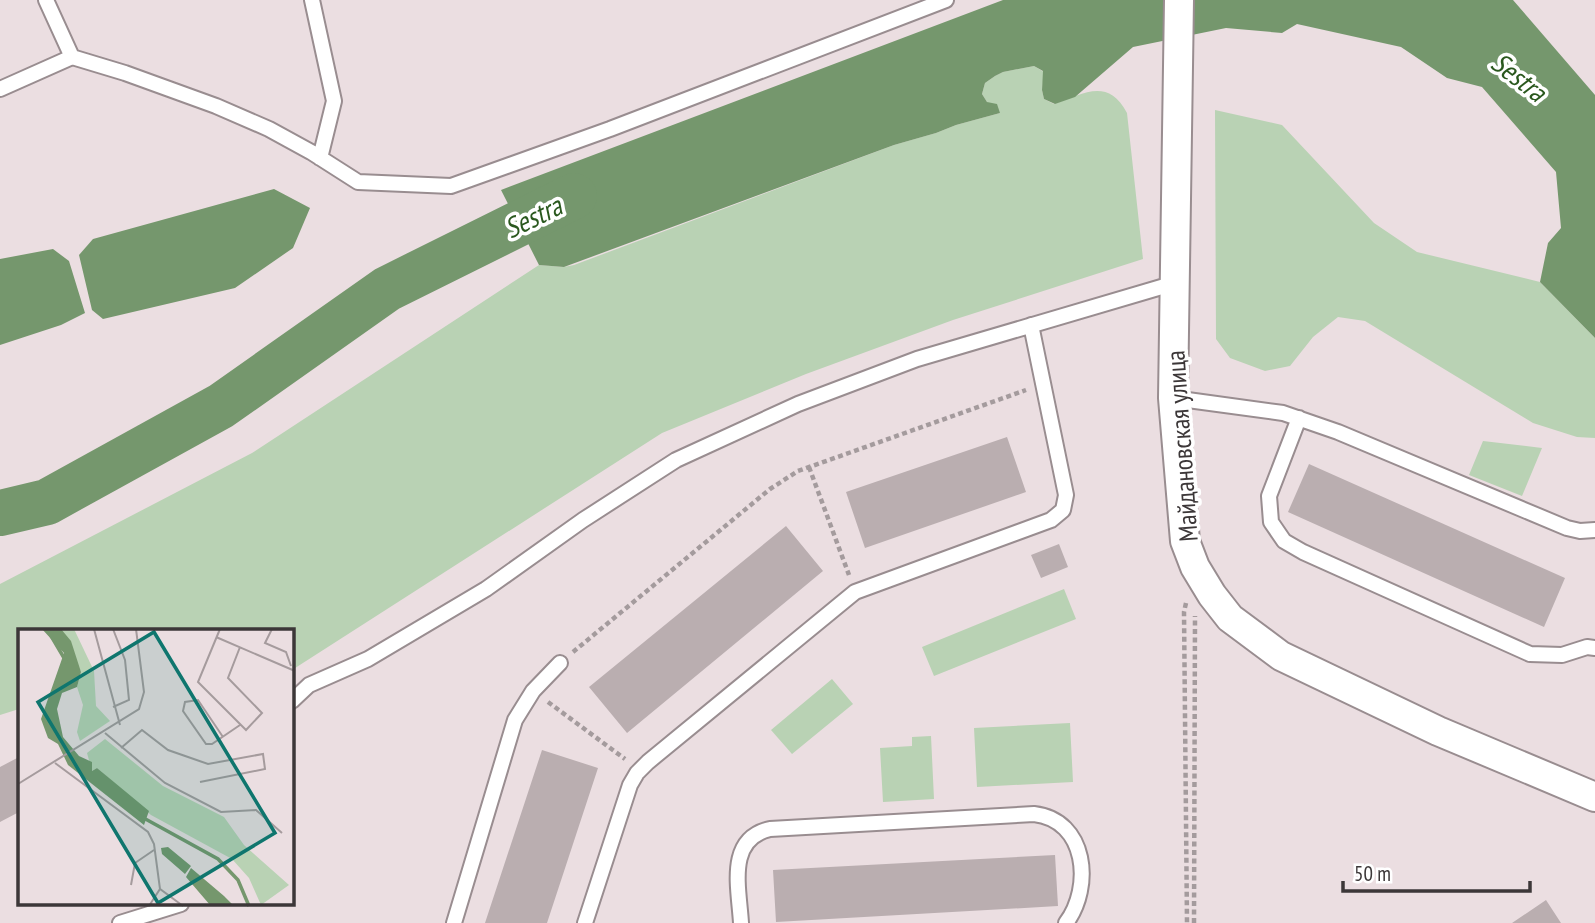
<svg xmlns="http://www.w3.org/2000/svg" width="1595" height="923" viewBox="0 0 1595 923" font-family="'PT Sans Narrow',sans-serif">
<rect width="100%" height="100%" fill="#ebdee1"/>
<path fill="#b9d2b4" d="M1034 66 1044 72 1042 90 1044 99 1054 104C1083 94 1108 77 1127 113L1143 259 953 320 806 374 662 433 292 670V631H19V709L0 715V584L252 453 539 265 564 267 574 265 894 145 936 133 956 125 1000 113 987 102 982 94 985 83 995 76 1003 72Z
M1215 110 1282 125 1374 223 1417 252 1540 282 1595 338V438L1577 437 1533 423 1365 321 1338 317 1313 337 1290 366 1265 371 1230 358 1216 339Z
M1483 441 1542 448 1522 496 1469 475Z
M1064 589 1076 619 934 676 922 647Z
M832 679 853 704 792 754 771 730Z
M1070 723 1073 782 977 787 974 728Z
M931 736 934 799 883 802 880 748 912 746V737Z"/>
<path fill="#75976d" d="M1003 0H1513L1595 95V338L1540 282 1548 243 1561 228 1556 172 1482 87 1447 78 1401 47 1297 24 1282 33 1226 28 1133 47 1075 97 1055 104 1044 99 1042 90 1043 71 1034 66 1003 72 995 76 985 83 982 94 987 102 997 104 1000 113 956 125 936 133 894 145 564 267 539 265 501 190Z
M274 189 310 208 293 248 235 288 103 319 92 310 79 255 93 239Z
M53 249 69 261 85 313 61 325 0 345V259Z"/>
<g fill="none" stroke-linecap="round" stroke-linejoin="round">
<path stroke="#75976d" stroke-width="46" d="M0 513 47 502 221 406 387 289 574 196"/>
</g>
<path fill="#baaeb0" d="M1007 437 1026 492 865 548 846 492Z
M1309 464 1565 578 1544 627 1288 512Z
M786 526 823 571 627 733 589 687Z
M1059 544 1068 567 1041 578 1031 555Z
M542 750 598 768 547 923H485Z
M19 757V812L0 822V767Z
M1055 855 1058 906 776 922 773 870Z
M1546 900 1561 923H1512Z"/>
<g fill="none" stroke-linecap="round" stroke-linejoin="round">
<g stroke="#998d90" stroke-width="18">
<path id="service" d="M312 0 334 101 320 158
M72 57 125 73 216 106 269 129 311 152 358 182 451 186 610 129 946 0
M0 89 72 57 46 0
M1173 398 1283 413 1338 432 1567 528 1580 531 1595 530
M1299 418 1269 496 1271 522 1284 541 1303 552 1530 654 1562 655 1587 647 1595 648
M292 701 309 685 368 659 486 589 583 520 676 460 798 404 917 359 1175 283
M120 923 181 904
M454 923 515 720 533 691 560 663
M585 923 630 785 637 773 648 762 855 592 1051 520 1063 510 1066 495 1031 325
M741 923C739 888 726 839 770 829L1034 814C1087 820 1093 887 1066 923"/>
</g>
<g stroke="#998d90" stroke-width="32">
<path id="minor" d="M1179 0 1173 398 1185 541 1195 567 1212 595 1230 618 1281 656 1438 731 1595 797"/>
</g>
<path stroke="#a49b9d" stroke-width="4.5" stroke-dasharray="5 3.5" stroke-linecap="butt" d="M809 467 849 575
M1186 603 1184 612 1187 923
M573 652 770 489 798 471 1026 390
M548 702 625 759
M1194 923 1195 616"/>
<use href="#service" stroke="#fff" stroke-width="14"/>
<use href="#minor" stroke="#fff" stroke-width="28"/>
</g>
<g text-anchor="middle" stroke-width="7" stroke-linejoin="round" paint-order="stroke">
<g font-size="26" fill="#3c3738" stroke="#fff">
<text transform="translate(1182 446) rotate(-94)" y="9">Майдановская улица</text>
</g>
<g font-size="28" font-style="italic" fill="#2a581e" stroke="#fff">
<text transform="translate(1519 77) rotate(38)" y="10">Sestra</text>
<text transform="translate(533 217) rotate(-26)" y="10">Sestra</text>
</g>
</g>
<g transform="translate(18 629)">
<rect width="276" height="276" fill="#ebdee1"/>
<path d="M43 0H56L76 42 78 77 92 92 62 112 59 103 65 76 59 58 63 43ZM87 110 145 157 206 188 226 216 271 256 243 276 231 249 214 230 133 186 79 139 74 142 69 124Z" fill="#b9d2b4"/>
<path d="M24 0H43L53 12 63 43 59 58 44 64 39 80 45 108 61 127 74 133V142L79 139 131 182 126 196 50 136 40 115 30 109 23 90 46 24ZM150 218 173 237 167 245 144 225 143 219ZM173 239 206 267 215 276H192L168 248Z" fill="#75976d"/>
<path fill="none" stroke="#75976d" stroke-width="3.5" d="M29 0 49 34M122 187 200 230 220 251 231 277"/>
<path fill="none" stroke="#a59b9d" stroke-width="2" d="M76 0 102 96M202 0 180 53 228 101 244 84 210 49 222 18M254 0 247 14 268 23 273 37M198 8 277 42M95 78 111 71 107 31 95 0M87 104 147 154 203 183 238 181 264 204M205 108 180 71 167 73 165 82 188 115H194L222 96M103 119 124 101 150 121 190 135 245 125 247 140 182 153M37 134 130 203 136 215 142 260M0 155 121 80 126 63 118 0M113 256 117 234 136 221M131 277 142 260 165 277"/>
<path fill="#0f766e" fill-opacity="0.15" stroke="#0f766e" stroke-width="3.5" d="M136 3 257 204 140 274 20 73Z"/>
<rect width="276" height="276" fill="none" stroke="#3c3738" stroke-width="3.5"/>
</g>
<path d="M1343 881v10h187v-10" fill="none" stroke="#3c3738" stroke-width="3.5"/>
<text x="1354" y="881" font-size="21" fill="#3c3738" stroke="#ffffff" stroke-width="5" paint-order="stroke">50 m</text>
</svg>
